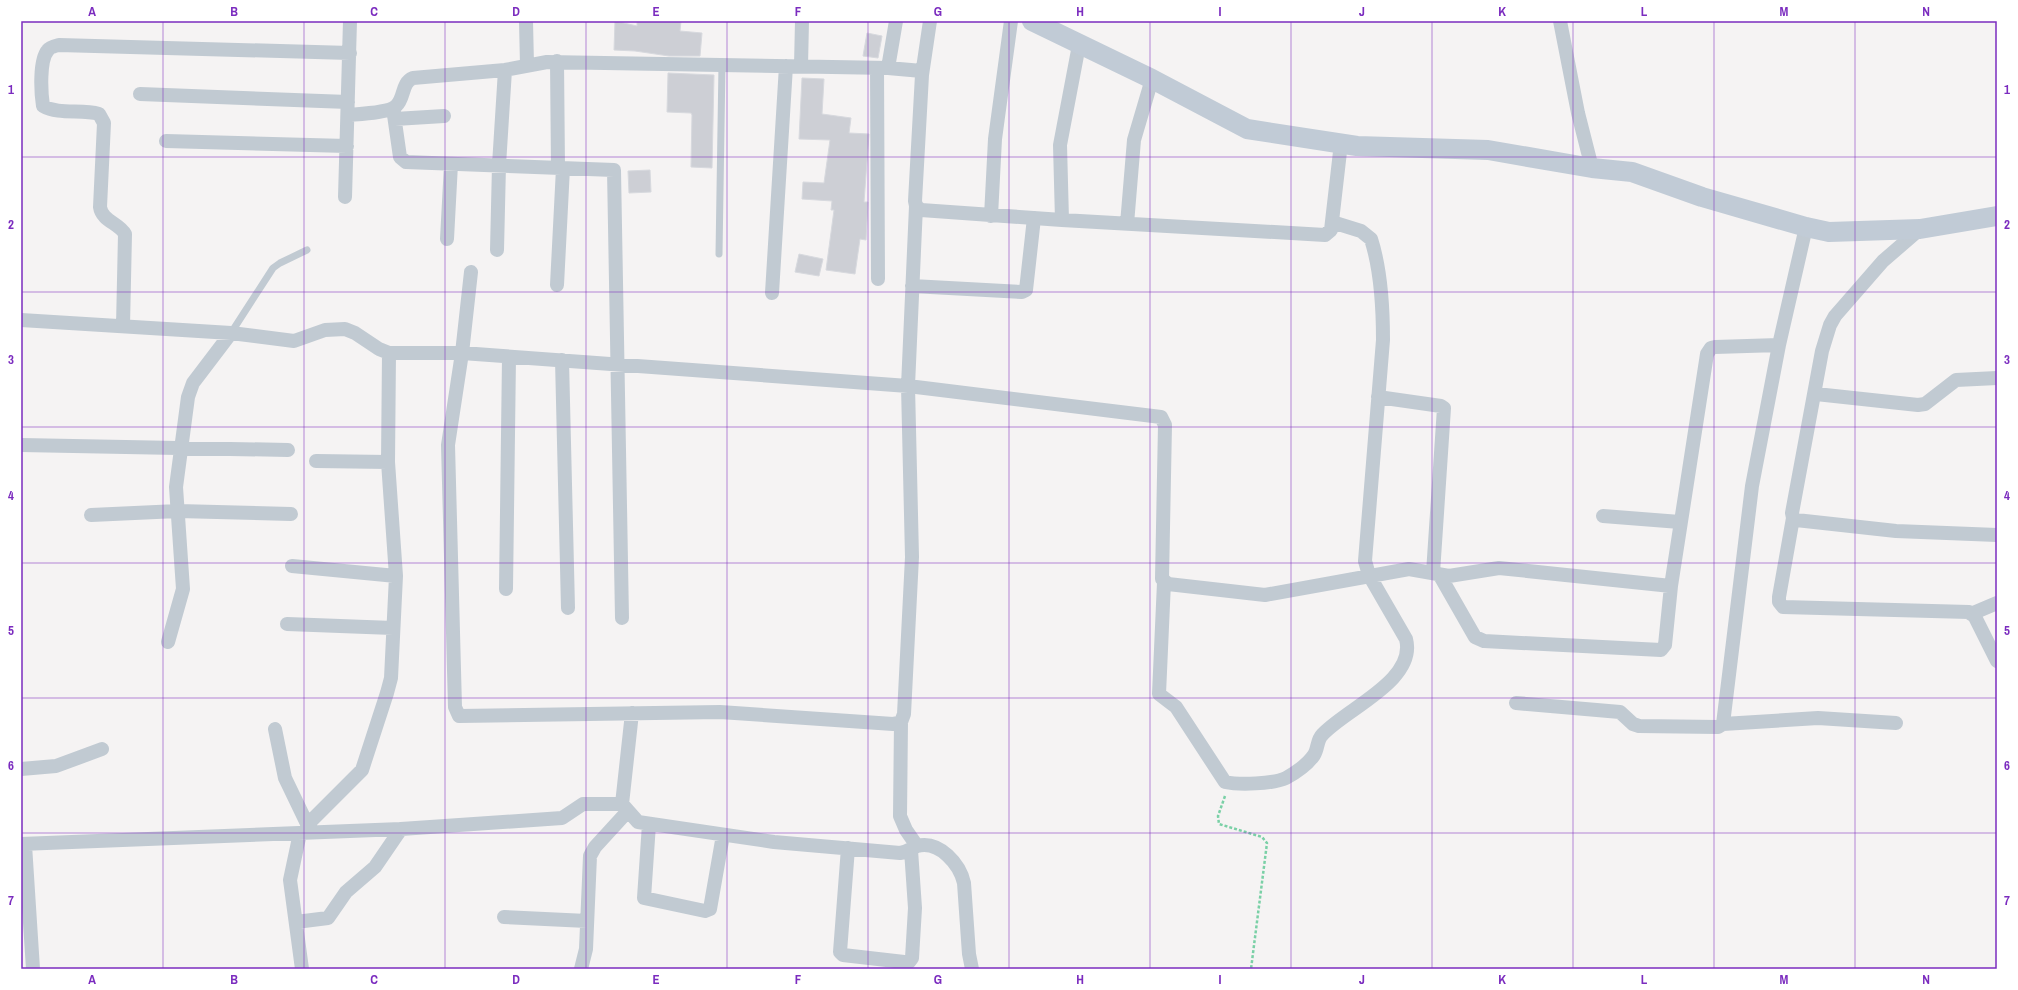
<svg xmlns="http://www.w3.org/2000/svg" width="2018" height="990" viewBox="0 0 2018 990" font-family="'Archivo Narrow',sans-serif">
<rect width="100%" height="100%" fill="#f5f3f3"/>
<path fill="#cdcfd5" stroke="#d7d9de" d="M615 21 637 26V21H681L680 31 702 33 700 56H669L635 51 614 50Z
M867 33 882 36 878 58 863 56Z
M668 73 714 75 712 168 691 167 692 115 691 113 667 112Z
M802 78 824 79 822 114 851 118 849 133 869 134 864 202H868L866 240 860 239 855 274 826 270 834 210H831L832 201 802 199 803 182 824 183 830 140 799 139Z
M650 170 651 192 629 193 628 171Z
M799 254 823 259 819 276 795 272Z"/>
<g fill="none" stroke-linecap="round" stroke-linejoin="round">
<path stroke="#7ad0a6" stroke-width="2.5" stroke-dasharray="3 2" stroke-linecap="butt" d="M1225 796 1218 816 1219 824 1262 837 1267 843 1251 969"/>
<path stroke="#c1cad2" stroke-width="7" d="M719 254 722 64
M231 333 273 268 280 263 307 250"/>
<path stroke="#c1cad2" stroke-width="14" d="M526 21 527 65
M930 21 922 75 915 201 916 206 921 210 1062 220 1325 235 1331 230 1341 143
M1560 21 1578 113 1592 168
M557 61 558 168
M801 66 802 21
M877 68 878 279
M888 68 896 21
M140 94 348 102
M393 108 400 157 406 162 614 170 622 618
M348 115C358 114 389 113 396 106 405 98 401 83 413 78L505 70 547 62 888 68 922 71
M395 119 444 116
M166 141 347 146
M345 197 350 21
M991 216 995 139 1011 21
M1062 220 1060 145 1079 45
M1127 224 1134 140 1152 79
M1920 229 1883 261 1835 316 1830 325 1822 351 1792 513 1793 518 1796 520 1896 531 1997 535
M447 239 451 164
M497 250 499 165 505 70
M471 272 462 353 448 445 455 707 459 716 720 712 893 724 901 722 904 714 912 557 908 386 916 206
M557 285 563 168
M912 286 1022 292 1026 290 1034 218
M772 293 786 66
M21 320 231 333 294 341 325 330 345 329 355 333 379 349 389 353H462L908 386 1161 417 1165 425 1162 579 1168 584 1265 595 1409 569 1449 576 1499 568 1671 586
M123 326 125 234C119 223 102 221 100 207L104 123 99 114C81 109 59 115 43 106 41 93 39 60 48 50 50 47 55 46 59 45L350 53
M562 360 568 608
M1816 394 1918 405 1925 404 1956 380 1997 378
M1378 397 1441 406 1444 408 1433 573
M21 445 288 450
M316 461 388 462
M91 515 178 511 291 514
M1603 516 1680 522
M1793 518 1779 597V602L1783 607 1969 612 1974 615 1997 661
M292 566 396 576
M1439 574 1475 637 1484 641 1661 650 1665 645 1671 586 1707 354 1711 348 1715 347 1779 345
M1164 582 1159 694 1176 707 1225 782C1239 785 1273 784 1286 778 1295 773 1308 764 1314 755 1318 749 1317 740 1322 735 1345 709 1417 681 1406 639L1369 575 1365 561 1383 340C1383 308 1381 270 1371 239L1361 231 1332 222
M506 589 509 357
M1971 614 1997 603
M287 624 393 628
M168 642 183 589 176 487 188 397 193 383 231 333
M1516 703 1620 712 1633 724 1639 726 1718 727 1723 724 1752 486 1779 345 1806 227
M901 722 900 816 906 830 917 846
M1723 724 1818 718 1896 723
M275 729 285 778 311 832
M21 769 56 766 102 749
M622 804 638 822 774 842 900 853C907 852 911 848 917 846 940 840 960 865 964 883L969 954 972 969
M649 824 644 898 705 911 710 909 723 835
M307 825 362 770 387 693 391 678 396 576 388 462 389 353
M300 833 290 880 302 969
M21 844 401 829 562 818 583 804H622L632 713
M25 845 33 969
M848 848 840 952 843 955 904 962H909L912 958 915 908 911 850
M504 917 587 921
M296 922 328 918 346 892 375 867 401 829
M581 969 586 949 590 856 595 847 627 812"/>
<path stroke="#c1cbd6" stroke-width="20" d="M1032 21 1152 79 1247 129 1357 146 1488 150 1592 168 1632 172 1702 197 1806 227 1829 232 1920 229 1997 216"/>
</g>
<path fill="none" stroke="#7b2cbf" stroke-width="1" stroke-opacity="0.55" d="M163 21V969M304 21V969M445 21V969M586 21V969M727 21V969M868 21V969M1009 21V969M1150 21V969M1291 21V969M1432 21V969M1573 21V969M1714 21V969M1855 21V969M21 157H1997M21 292H1997M21 427H1997M21 563H1997M21 698H1997M21 833H1997"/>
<rect width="2018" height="990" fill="none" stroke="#ffffff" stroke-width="44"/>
<rect x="22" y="22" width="1974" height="946" fill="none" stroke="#7b2cbf" stroke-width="1.5"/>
<g font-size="13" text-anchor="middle" font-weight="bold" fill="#7b2cbf">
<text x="92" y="16">A</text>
<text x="234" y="16">B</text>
<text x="374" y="16">C</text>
<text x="516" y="16">D</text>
<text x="656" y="16">E</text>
<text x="798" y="16">F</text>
<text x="938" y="16">G</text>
<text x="1080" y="16">H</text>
<text x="1220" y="16">I</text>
<text x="1362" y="16">J</text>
<text x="1502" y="16">K</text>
<text x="1644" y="16">L</text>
<text x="1784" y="16">M</text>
<text x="1926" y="16">N</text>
<text x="11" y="94">1</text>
<text x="2007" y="94">1</text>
<text x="11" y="229">2</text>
<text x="2007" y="229">2</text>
<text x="11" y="364">3</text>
<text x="2007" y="364">3</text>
<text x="11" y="500">4</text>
<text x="2007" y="500">4</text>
<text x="11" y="635">5</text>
<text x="2007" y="635">5</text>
<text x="11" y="770">6</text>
<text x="2007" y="770">6</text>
<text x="11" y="905">7</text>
<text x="2007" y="905">7</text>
<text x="92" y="984">A</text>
<text x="234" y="984">B</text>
<text x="374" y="984">C</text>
<text x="516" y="984">D</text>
<text x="656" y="984">E</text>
<text x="798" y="984">F</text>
<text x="938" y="984">G</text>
<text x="1080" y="984">H</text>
<text x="1220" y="984">I</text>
<text x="1362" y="984">J</text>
<text x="1502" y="984">K</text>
<text x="1644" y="984">L</text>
<text x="1784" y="984">M</text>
<text x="1926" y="984">N</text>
</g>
</svg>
